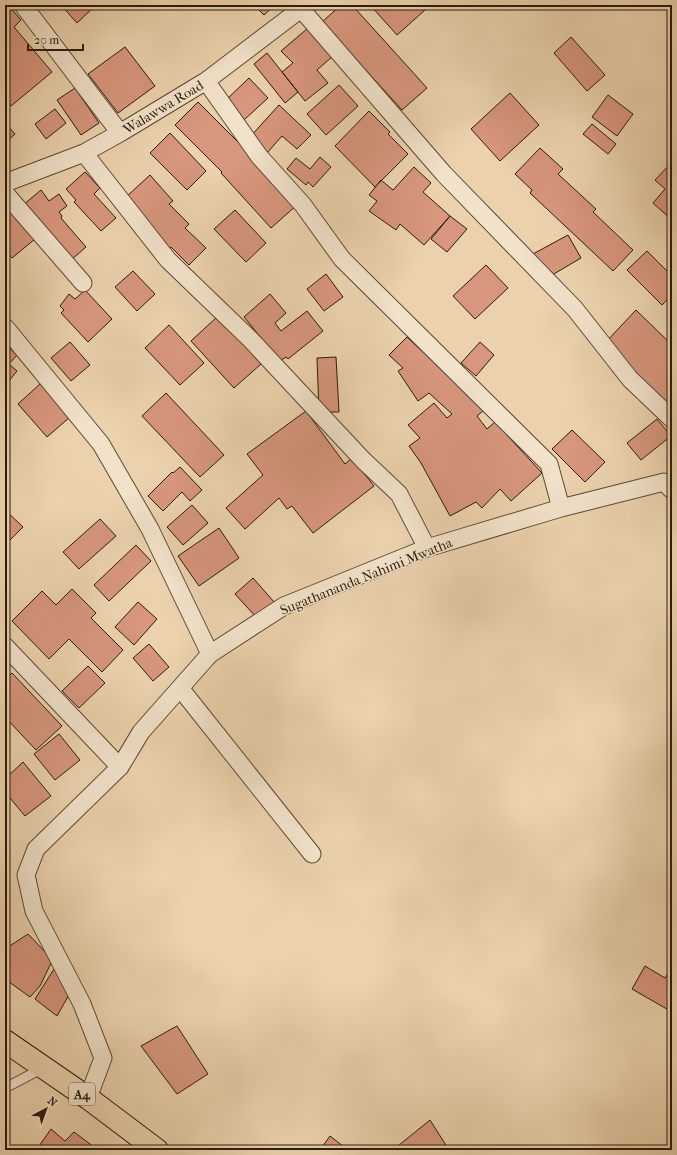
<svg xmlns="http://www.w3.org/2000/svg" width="677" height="1155" viewBox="0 0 677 1155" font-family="'IM FELL French Canon',serif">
<rect width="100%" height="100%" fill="#ebd2ad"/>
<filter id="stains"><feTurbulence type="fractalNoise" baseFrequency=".005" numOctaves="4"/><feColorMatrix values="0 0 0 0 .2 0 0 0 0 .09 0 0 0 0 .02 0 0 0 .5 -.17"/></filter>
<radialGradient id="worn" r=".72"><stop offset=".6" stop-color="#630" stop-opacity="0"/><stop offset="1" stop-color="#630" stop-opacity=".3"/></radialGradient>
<path fill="#d7967d" stroke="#2b1b0a" d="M5 5H8L21 20 14 27 52 72 11 106 5 98Z
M61 5H96L77 23Z
M254 5H275L264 15Z
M341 5H352L427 88 402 110 322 22Z
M370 5H421L425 10 397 35Z
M308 28 333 56 317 70 328 83 305 101 282 72 293 63 281 51Z
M571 37 605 75 587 91 554 53Z
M125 47 155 86 118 113 88 74Z
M267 53 298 92 285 103 254 64Z
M249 78 268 98 244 120 226 100Z
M339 85 358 106 326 135 307 114Z
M75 88 99 123 81 135 57 100Z
M510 93 539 125 500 161 471 129Z
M608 95 633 114 617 136 592 117Z
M198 102 250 154 297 205 271 228 221 173 222 172 175 125Z
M279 105 311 135 297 149 282 136 267 153 250 137Z
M55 109 66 123 46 139 35 124Z
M369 111 390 132 388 134 408 154 375 187 335 146Z
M5 123 15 134 5 143Z
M592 124 616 144 608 154 583 134Z
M170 133 206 171 187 190 150 153Z
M540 148 563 169 558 174 596 209 593 212 633 250 613 271 530 193 532 190 515 174Z
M320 157 331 167 313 187 308 182 306 185 287 169 296 158 310 169Z
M672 162V220L653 203 665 189 655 180Z
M414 167 431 183 423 192 450 216 424 245 400 224 396 230 369 211 377 201 369 195 381 180 393 190Z
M85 172 100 188 94 194 116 218 101 231 74 202 76 200 66 189Z
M150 175 173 201 169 204 189 224 185 228 206 248 189 265 171 247 170 249 145 222 147 219 126 197Z
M41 190 49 201 59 194 67 206 59 212 62 216 61 218 86 247 70 261 23 205Z
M8 208 35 239 12 258 5 250V211Z
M235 210 266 243 246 262 214 229Z
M450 216 467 229 447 252 431 239Z
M568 235 581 258 547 278 533 254Z
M647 251 672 276V295L662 305 627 270Z
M486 265 508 288 475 319 453 296Z
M133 271 155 294 137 311 115 287Z
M326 274 343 297 324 311 307 289Z
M85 290 112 319 88 342 61 313 64 310 60 306 69 294 75 299Z
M270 294 286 313 275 323 281 331 307 311 323 331 288 359 286 357 280 361 244 317Z
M636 310 672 345V407L605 343Z
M218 316 261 364 234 388 191 341Z
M169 325 204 363 180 385 145 348Z
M407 337 484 410 477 416 487 429 495 422 542 473 511 501 500 489 482 508 476 502 450 516 421 463 409 446 420 438 408 425 434 403 447 418 452 414 429 393 418 401 398 371 403 368 389 355Z
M70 342 90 365 71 381 51 358Z
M480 342 494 355 476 376 461 363Z
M5 344 17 355 9 364 17 371 8 382 5 379Z
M336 357 339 412H319L317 358Z
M41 383 70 417 47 437 18 404Z
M166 393 224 455 200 477 142 416Z
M306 411 345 464 352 458 374 486 313 533 292 506 287 509 279 498 245 529 226 508 263 475 247 454Z
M657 419 671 436 641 460 627 443Z
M572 430 605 462 585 482 552 449Z
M180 467 202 490 190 501 182 492 163 511 148 496 172 472 173 473Z
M192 505 208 523 183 545 167 527Z
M5 510 23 527 7 543 5 541Z
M100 519 116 536 79 569 63 552Z
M219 528 239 558 199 586 178 556Z
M136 545 151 561 109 601 94 585Z
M253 578 275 603 257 618 235 594Z
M72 589 96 613 91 618 123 650 102 672 69 639 49 659 12 621 42 591 56 605Z
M138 602 157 619 134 645 115 627Z
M149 644 169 667 153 681 133 658Z
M88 666 105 683 79 708 62 691Z
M12 673 62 726 36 750 5 717V680Z
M59 734 80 760 55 780 34 754Z
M23 762 51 796 25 816 5 792V779Z
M28 934 48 955 51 963 40 986 30 997 5 979V949Z
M56 966 70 993 57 1016 35 999Z
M645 966 665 978 670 970 672 971V1012L632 989Z
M177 1026 208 1074 177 1094 141 1046Z
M430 1120 449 1150H393Z
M51 1129 65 1141 74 1132 98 1150H38L37 1149Z
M330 1136 348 1150H320Z"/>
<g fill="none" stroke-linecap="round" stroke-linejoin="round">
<g stroke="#5b4933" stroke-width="11">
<path id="service" d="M5 1088 43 1068"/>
</g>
<g stroke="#5b4933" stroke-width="19">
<path id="minor" d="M23 5 120 133
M301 9 444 174 575 309 630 379 672 419
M206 81 259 156 303 205 342 259 549 464 561 508
M84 153 168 260 251 340 363 460 399 494 427 548
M5 183 84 153 120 133 206 81 306 5
M5 193 83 283
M5 327 101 444 150 529 210 654
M5 646 120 767
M180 688 312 854
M88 1098 103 1058 82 1004 34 911 26 875 36 849 120 767 141 732 210 654 284 606 427 548 561 508 664 482 672 490"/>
</g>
<g stroke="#2b1b0a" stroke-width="24">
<path id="trunk" d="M5 1041 88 1098 157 1150"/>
</g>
<use href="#service" stroke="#f2e2ca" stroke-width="9"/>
<use href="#minor" stroke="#f2e2ca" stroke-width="17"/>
<use href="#trunk" stroke="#ebd2ad" stroke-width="22"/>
</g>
<g text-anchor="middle" stroke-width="3" stroke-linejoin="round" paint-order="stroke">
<rect fill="#f2e2ca" stroke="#675744" stroke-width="1" x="69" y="1083" width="26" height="22" rx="3"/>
<g font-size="13" font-weight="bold" fill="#2b1b0a">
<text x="82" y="1099">A4</text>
</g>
<g font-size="14" fill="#2b1b0a" stroke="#f2e2ca">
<text transform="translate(163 107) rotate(-31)" y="5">Walawwa Road</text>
<text transform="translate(366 576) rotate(-22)" y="5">Sugathananda Nahimi Mwatha</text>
</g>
</g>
<rect width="677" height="1155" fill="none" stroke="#ebd2ad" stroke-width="20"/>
<rect x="6" y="6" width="665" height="1143" fill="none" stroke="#2b1b0a" stroke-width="2"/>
<rect x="10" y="10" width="657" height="1135" fill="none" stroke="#2b1b0a"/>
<g transform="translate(46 1109) rotate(41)" stroke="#f2e2ca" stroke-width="3" paint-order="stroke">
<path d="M0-3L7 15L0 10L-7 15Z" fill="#2b1b0a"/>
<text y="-6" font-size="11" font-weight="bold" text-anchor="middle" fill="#2b1b0a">N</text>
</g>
<path d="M28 44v6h55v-6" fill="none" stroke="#2b1b0a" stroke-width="2"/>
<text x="34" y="44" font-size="12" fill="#2b1b0a" stroke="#f2e2ca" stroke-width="3" paint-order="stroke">20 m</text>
<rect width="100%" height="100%" filter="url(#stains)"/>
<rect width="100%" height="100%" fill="url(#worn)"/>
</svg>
